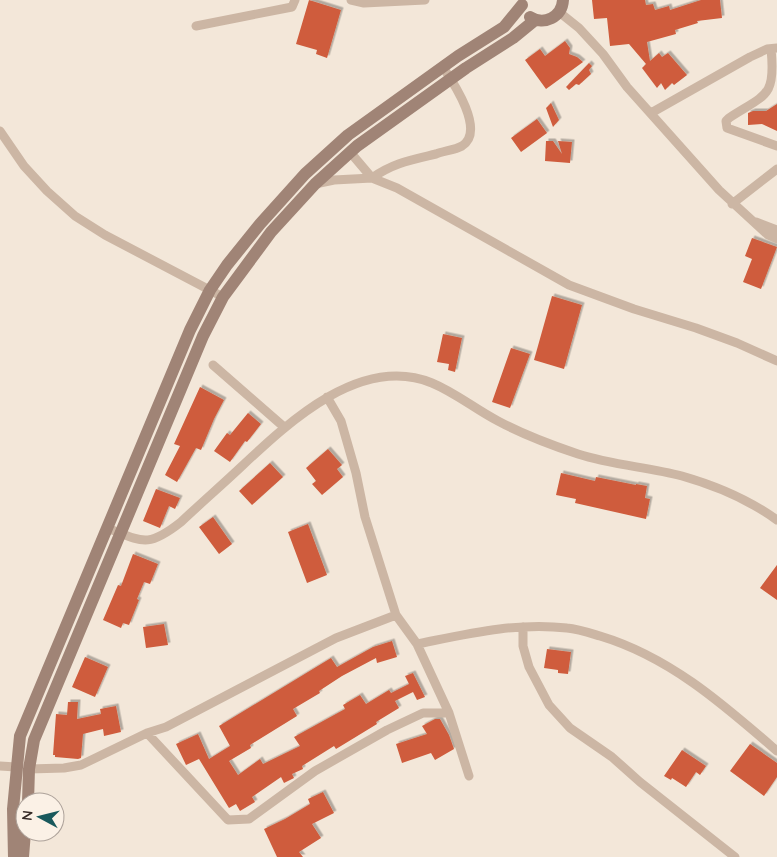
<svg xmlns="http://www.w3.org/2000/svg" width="777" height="857" viewBox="0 0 777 857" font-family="Quicksand,sans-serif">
<defs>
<filter id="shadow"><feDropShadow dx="2.5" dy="-2.5" stdDeviation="0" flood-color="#0004"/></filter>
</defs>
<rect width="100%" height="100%" fill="#f3e7d9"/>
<path fill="#cf5c3c" filter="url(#shadow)" d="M309 0 341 10 327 58 316 54 317 50 296 44Z
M592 0H645L646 5 653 4 655 10 669 6 670 10 701 0H720L722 18 697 21 698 23 675 30 676 34 647 42 650 61 659 53 662 57 668 53 687 75 674 85 672 83 665 90 661 83 657 88 642 68 646 64 629 44 610 46 607 18 594 19Z
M565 41 570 48 569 54 577 57 583 62 546 89 525 60 540 49 545 56Z
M589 63 592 66 589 70 591 74 579 85 576 84 569 90 566 87Z
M551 103 559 120 553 127 546 108Z
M777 104V131L762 124 748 125V113L753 111H766Z
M537 119 547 133 521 152 511 138Z
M546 141H553L562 154 558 141 572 142 570 163 545 161Z
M752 238 777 247 761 289 743 282 752 259 745 256Z
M552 296 582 305 564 369 534 360Z
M443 334 462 338 455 372 448 370 449 364 437 362Z
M511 348 530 354 510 408 492 402Z
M200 387 224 400 214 419 201 450 196 448 177 482 165 475 180 446 174 444Z
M248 413 261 424 247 442 245 441 230 462 214 451 227 433 230 435Z
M328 449 342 465 337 469 343 477 322 495 312 484 316 481 306 468Z
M270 463 283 477 252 505 239 491Z
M561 473 595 481 596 477 636 485V484L647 486 645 498 650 499 646 519 575 503 576 499 556 495Z
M156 489 180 498 175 509 169 506 160 528 143 521Z
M213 517 232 544 219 554 199 527Z
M308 524 327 575 307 583 288 532Z
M133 554 158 564 150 584 144 582 137 599 139 600 129 625 123 623 121 628 103 620 118 585 121 586Z
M777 565V600L760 588Z
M164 624 168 645 146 648 143 627Z
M392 641 397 657 377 663 376 658 342 676 319 691 320 693 293 709 297 716 250 745 251 748 229 761 238 775 260 759 263 764 300 746 294 737 345 709 343 705 360 695 366 704 389 690 391 693 409 684 405 676 413 673 425 697 417 700 413 692 395 701 399 708 376 722 377 724 336 749 334 746 302 766 303 769 292 774 294 778 284 783 281 777 252 797 255 802 240 811 236 804 229 808 199 759 186 765 176 744 198 734 209 759 230 746 219 726 331 658 337 667 373 647Z
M547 649 571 652 568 674 558 673V670L544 668Z
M85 657 108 667 95 697 72 687Z
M68 702H78L77 719 101 714 100 709 116 706 121 732 104 736 103 729 83 734 81 758 78 759 55 757V755H53L56 714 67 715Z
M435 719H440L449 735 454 749 435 760 431 753 402 763 396 744 427 734 422 726Z
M750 744 777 763V777L764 796 730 771Z
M682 750 706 766 700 775 696 772 686 787 672 778 671 780 664 776Z
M323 792 334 813 312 824 321 838 299 852 303 857H277L264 829 285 819 310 804 308 799Z"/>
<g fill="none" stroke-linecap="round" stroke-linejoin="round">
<path stroke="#ccb6a4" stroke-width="9" d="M351 0 364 3 425 0
M559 12 579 28 603 54 627 87 719 190 768 235 777 239
M196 26 292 7 295 0
M771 49C776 97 766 94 729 118L726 121 727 128 777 146
M651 113 750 57 767 49 777 48
M0 131 24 166 47 191 75 216 105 235 223 297
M350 152 372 178
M372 178C393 163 411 160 436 154 444 151 455 150 462 146 486 131 453 82 443 67
M315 184 334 180 372 178 397 188 569 285 634 309 696 328 737 343 777 361
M732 204 777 169
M756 222 777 230
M213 365 284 427
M107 528C143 542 148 548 181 522 201 503 222 485 242 466 289 422 361 354 432 383 456 393 475 409 498 421 524 435 551 445 578 454 612 465 648 467 682 476 717 486 748 499 777 520
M396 615 417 644 449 713 469 776
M523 627V646L529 667 549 705 570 728 612 757 640 782 735 857
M417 644C467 634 516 622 567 628 578 629 590 633 600 636 670 657 724 705 777 751
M147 733 228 820 249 819 315 771 387 730 423 713H449
M0 766 16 767
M29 769 64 768 81 765 147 733 166 727 336 638 396 615 365 517 356 473 341 421 327 397"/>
<path stroke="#a08476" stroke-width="12" d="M530 17C544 26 562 17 563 0
M28 802 29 769 34 740 203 336 223 297 271 232 315 184 357 146 466 68 513 38 535 20
M14 857 13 809 20 736 190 330 210 290 227 265 260 224 305 174 348 135 458 56 504 27 522 5
M23 857 25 832"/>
</g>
<g transform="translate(40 817) rotate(277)"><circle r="24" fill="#fbf1e6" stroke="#ada29a"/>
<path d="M0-4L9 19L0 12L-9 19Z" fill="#19595c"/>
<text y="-8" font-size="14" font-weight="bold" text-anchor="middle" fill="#372b27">N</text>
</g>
</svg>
